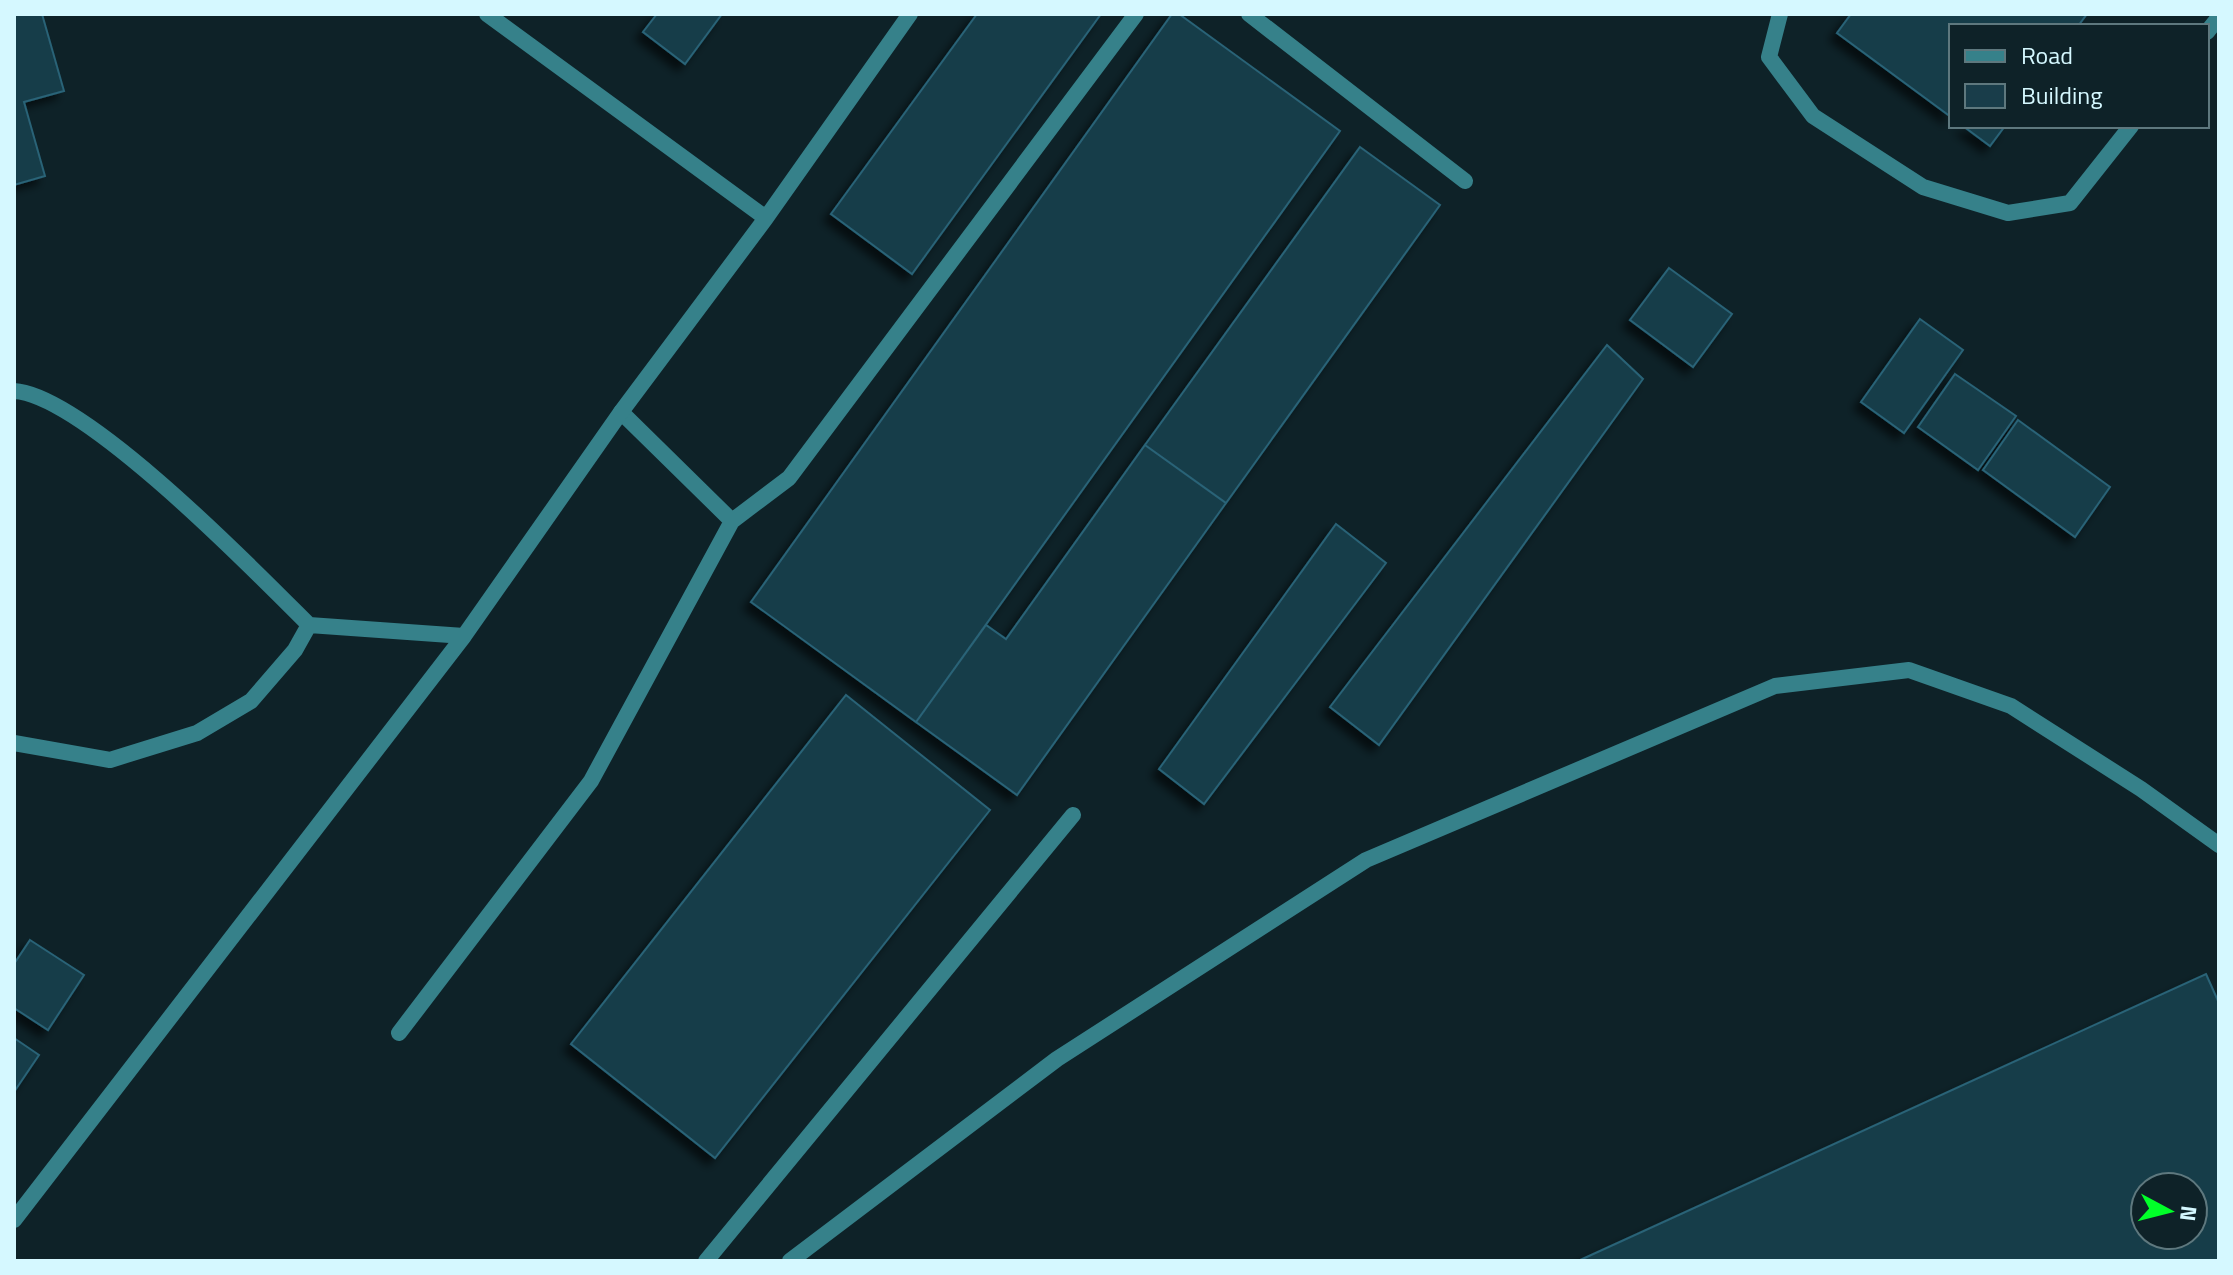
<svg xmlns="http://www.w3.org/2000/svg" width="2233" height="1275" viewBox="0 0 2233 1275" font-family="'Titillium Web',sans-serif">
<defs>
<filter id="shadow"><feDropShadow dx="-7" dy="7" stdDeviation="4" flood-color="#0009"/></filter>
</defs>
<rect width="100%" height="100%" fill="#0e2228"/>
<path fill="#193d4a" stroke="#296377" stroke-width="2" fill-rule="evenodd" filter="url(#shadow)" d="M14 14H42L64 91 24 102 45 176 14 185Z
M657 14H722L685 64 643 32Z
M977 14H1101L912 274 831 214Z
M1172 14H1179L1340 131 916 722 751 602Z
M1851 14H2087L2078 26H1951V117L1837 33Z
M1963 126H2005L1990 146Z
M1360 147 1440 205 1226 503 1145 445Z
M1669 268 1732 314 1693 367 1630 320Z
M1920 319 1963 350 1904 433 1861 402Z
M1607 345 1643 379 1379 745 1330 707Z
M1955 374 2016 416 1978 470 1918 427Z
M2018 420 2110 487 2075 537 1983 470Z
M1145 445 1226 503 1017 795 916 722 986 625 1006 639Z
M1336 524 1386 563 1204 804 1159 769Z
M846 695 990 810 715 1158 571 1044Z
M30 940 84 975 48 1030 14 1008V964Z
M2206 974 2219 1003V1261H1578ZM2145 1187H2193V1235H2145Z
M14 1038 39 1055 14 1092Z"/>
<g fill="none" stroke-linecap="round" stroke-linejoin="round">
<path stroke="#36818a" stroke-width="16" d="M1249 14 1465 181
M1780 14 1769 57 1813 116 1923 187 2008 213 2070 203 2131 126
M2207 32 2219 17
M732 521 789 478 1136 14
M399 1033 591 781 732 521 621 412
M706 1261 1073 815
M790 1261 1057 1059 1366 860 1775 686 1909 670 2011 706 2141 789 2219 845"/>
<path stroke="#36818a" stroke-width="16" d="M487 14 766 218
M14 391C84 395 255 571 309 625L464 636
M14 743 110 760 197 733 251 701 295 650 309 625
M14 1220 464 636 621 412 766 218 910 14"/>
</g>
<rect width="2233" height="1275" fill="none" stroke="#d5f8ff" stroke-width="32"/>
<rect x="1949" y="24" width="260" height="104" fill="#0e2228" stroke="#5e787e" stroke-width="2"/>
<rect x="1965" y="50" width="40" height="12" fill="#36818a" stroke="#5e787e" stroke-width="2"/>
<text x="2021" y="64" font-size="24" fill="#d5f8ff">Road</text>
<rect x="1965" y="84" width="40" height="24" fill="#193d4a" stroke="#5e787e" stroke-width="2"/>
<text x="2021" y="104" font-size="24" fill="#d5f8ff">Building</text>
<g transform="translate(2169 1211) rotate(97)"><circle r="38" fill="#0e2228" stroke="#5e787e" stroke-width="2"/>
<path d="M0-6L14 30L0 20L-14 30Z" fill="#01ff29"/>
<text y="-12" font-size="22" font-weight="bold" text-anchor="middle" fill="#d5f8ff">N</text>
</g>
</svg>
